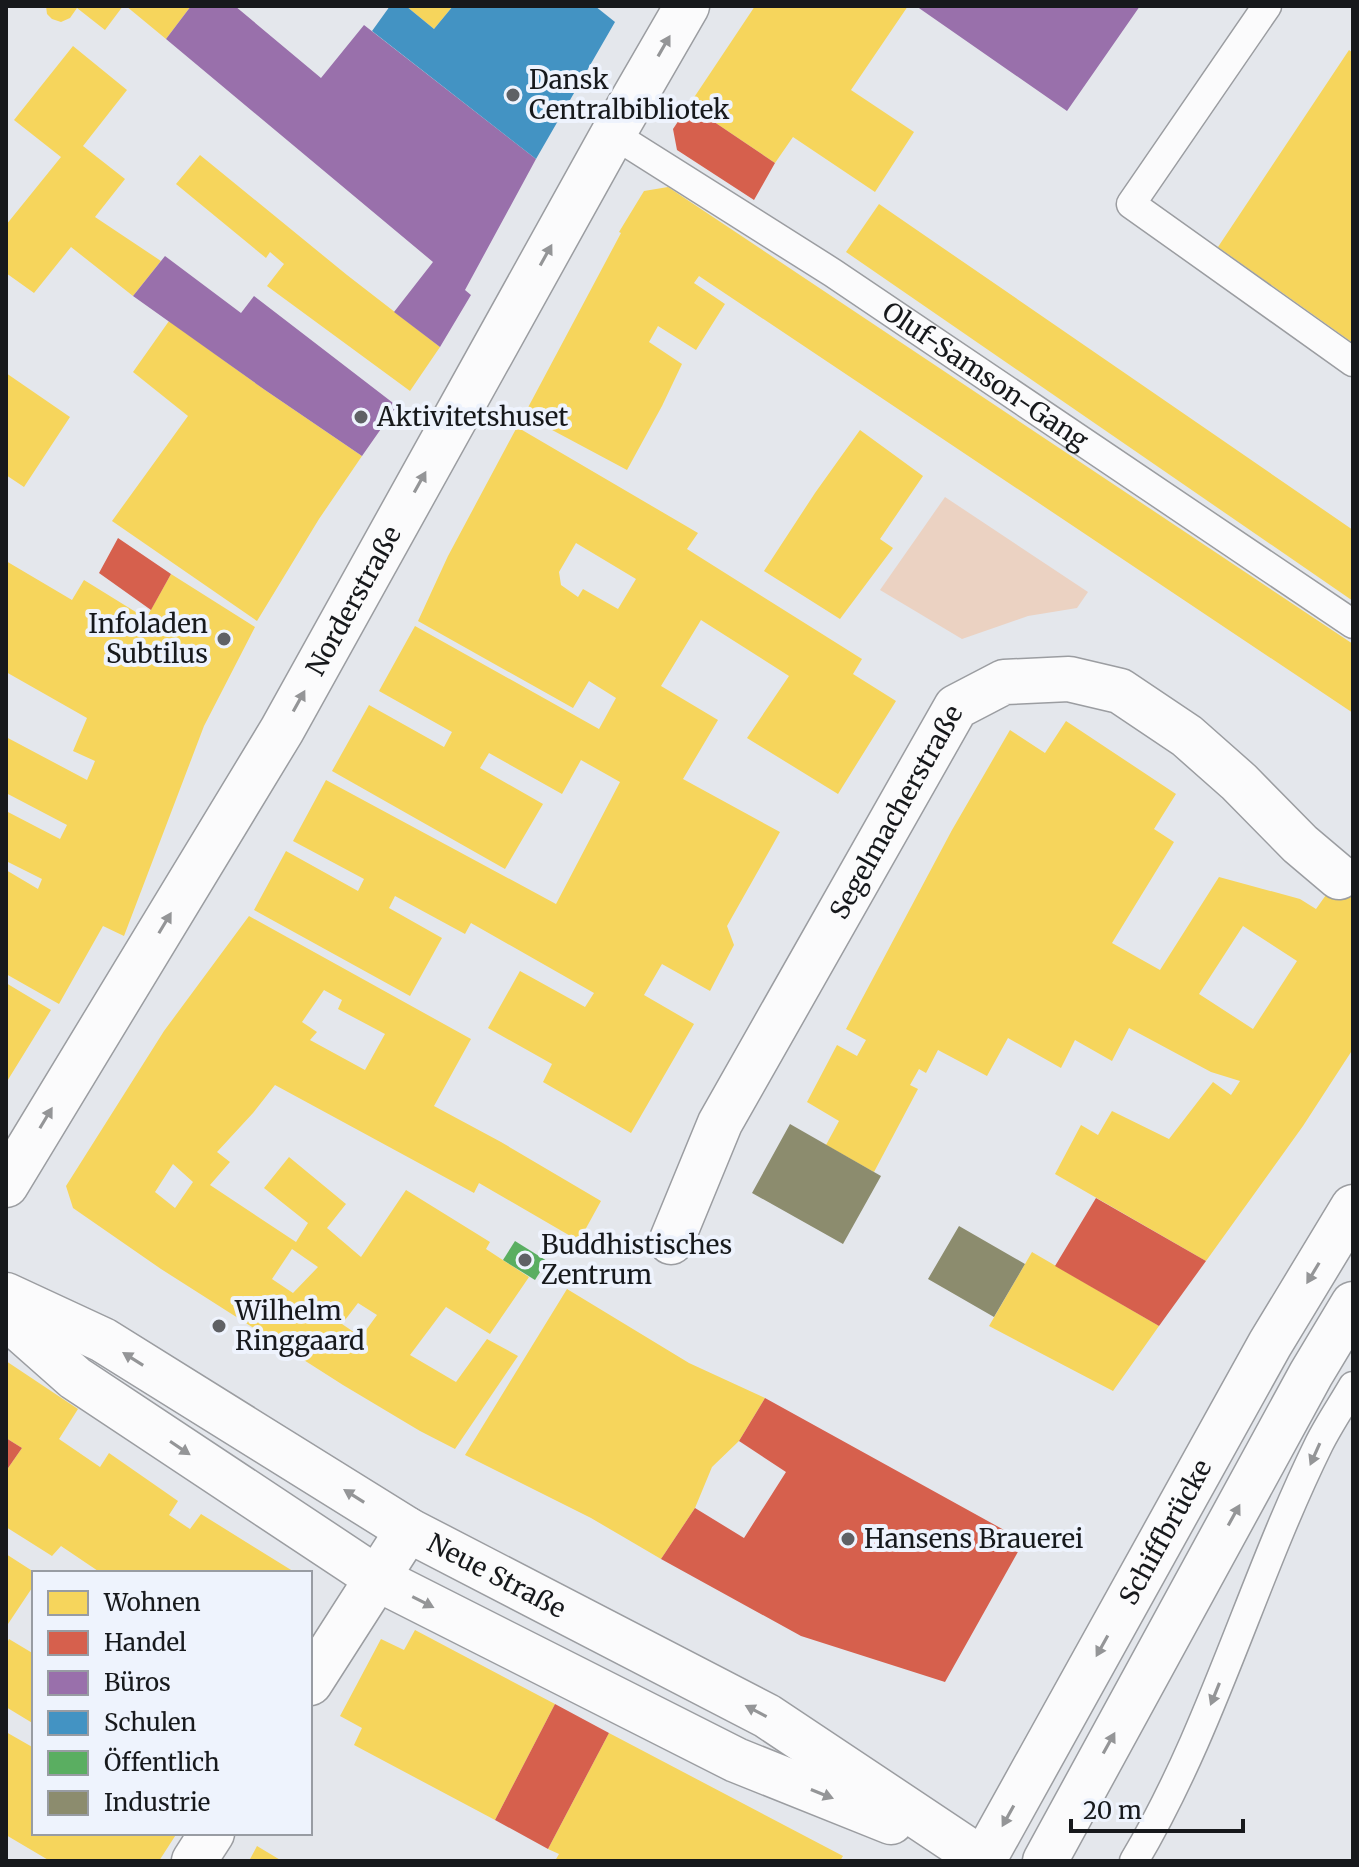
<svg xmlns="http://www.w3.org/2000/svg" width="1359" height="1867" viewBox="0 0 1359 1867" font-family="Merriweather,serif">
<rect width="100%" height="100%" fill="#e4e7ec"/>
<path fill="#ebd2c2" d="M945 497 1088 592 1077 608 1028 616 962 639 880 590Z"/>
<path fill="#f6d55c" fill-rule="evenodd" d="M46 6H123L105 30 77 8 70 18 61 22 52 19 47 14Z
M126 6H191L166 39Z
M406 6H453L434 29Z
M755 6H908L851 90 914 132 875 192 793 137 775 163 689 105Z
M73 46 127 90 83 146 125 179 95 217 161 261 133 296 71 247 34 293 6 273V225L61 157 14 120Z
M1349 50 1353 53V343L1218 247Z
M200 155 347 275 440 347 410 391 267 286 284 264 270 252 266 258 176 184Z
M668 187 1353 644V713L699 276 694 283 725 304 696 350 658 326 649 342 682 364 662 406 627 470 524 415 621 233 619 232 644 191Z
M879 204 1353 530V601L846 252Z
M169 321 265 390 362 456 319 519 257 621 112 521 188 416 133 372Z
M6 373 70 417 24 487 6 475Z
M517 427 698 533 687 549 862 659 853 674 896 701 838 794 747 738 789 676 701 620 661 686 718 720 683 779 780 832 727 926 734 945 710 991 662 964 644 995 694 1024 631 1133 543 1082 552 1064 488 1028 520 971 585 1007 594 993 471 923 465 934 395 896 389 908 442 938 410 996 254 910 286 851 358 891 364 879 293 841 326 780 556 904 620 782 581 760 562 794 489 753 480 768 543 804 505 869 332 771 369 705 444 747 452 732 379 691 415 626 599 729 616 698 589 681 573 708 418 621 448 556ZM576 543 636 579 618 609 583 589 578 597 561 585 559 572Z
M860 430 923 476 880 539 893 548 840 619 764 571 815 493Z
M6 561 72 600 84 580 139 614 138 618 144 622 171 574 255 627 204 726 124 936 103 926 59 1004 6 974V870L38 889 42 879 6 861V811L60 839 67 825 6 793V737L87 780 95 761 73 751 87 718 6 672Z
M1066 721 1176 794 1154 829 1174 842 1112 943 1160 970 1219 877 1300 899 1316 909 1353 857V1049L1303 1126 1206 1261 1055 1174 1081 1125 1098 1135 1112 1111 1169 1139 1213 1082 1231 1095 1240 1081 1211 1072 1129 1028 1112 1061 1075 1040 1061 1068 1008 1038 987 1076 938 1050 926 1073 919 1069 910 1085 918 1089 874 1172 826 1145 839 1121 807 1102 837 1045 857 1056 866 1040 846 1029 952 830 1010 730 1045 753ZM1243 926 1297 961 1253 1029 1199 994Z
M249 916 471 1039 434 1106 501 1142 601 1201 579 1241 479 1183 474 1193 275 1085 253 1113 217 1152 230 1162 210 1185 296 1242 308 1223 264 1188 289 1157 346 1204 327 1228 361 1257 406 1190 490 1242 486 1249 529 1277 490 1334 446 1307 410 1355 456 1382 487 1339 518 1356 455 1449 420 1431 343 1385 161 1269 73 1208 66 1186 164 1031ZM324 990 342 1000 338 1009 385 1034 365 1070 310 1040 317 1032 302 1022ZM173 1164 193 1182 175 1208 155 1192ZM292 1249 318 1267 293 1293 272 1279ZM358 1303 377 1315 361 1337 342 1324Z
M6 983 51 1010 6 1083Z
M1032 1252 1159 1326 1113 1391 989 1326Z
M567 1289 689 1363 765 1398 739 1441 712 1467 695 1508 661 1559 591 1518 465 1455Z
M6 1361 78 1409 59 1439 100 1467 109 1453 178 1501 169 1515 190 1529 201 1514 296 1573H101L61 1546 52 1556 6 1527V1471L22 1448 6 1438Z
M6 1554 34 1572V1585L6 1627Z
M415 1630 555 1704 495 1820 354 1745 362 1728 340 1716 381 1639 404 1650Z
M9 1639 34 1654V1724L6 1707V1645Z
M6 1732 34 1748V1833H177L159 1861H50L6 1835Z
M609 1733 843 1856 840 1861H555L559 1854 548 1849Z
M257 1846 282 1861H249Z"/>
<path fill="#d6604d" d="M689 105 775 163 754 200 677 150 673 129Z
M118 538 171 574 151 610 99 573Z
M1096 1198 1206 1261 1159 1326 1055 1266Z
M765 1398 1024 1541 945 1682 801 1636 661 1559 695 1508 744 1538 786 1472 739 1441Z
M6 1438 22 1448 6 1471Z
M555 1704 609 1733 548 1849 495 1820Z"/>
<path fill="#9970ab" d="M191 6H235L321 78 364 25 536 159 465 290 471 295 440 347 394 312 433 262 166 39Z
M916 6H1140L1067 111Z
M165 256 241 313 254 296 397 406 362 456 265 390 133 296Z"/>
<path fill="#4393c3" d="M390 6H406L434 29 453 6H595L615 22 536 159 372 31Z"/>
<path fill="#5aae61" d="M515 1241 547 1261 535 1280 503 1260Z"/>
<path fill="#8c8c6e" d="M790 1124 881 1176 843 1244 752 1193Z
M959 1226 1025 1264 994 1317 928 1279Z"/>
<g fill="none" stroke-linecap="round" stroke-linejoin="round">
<g stroke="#9b9da1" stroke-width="31">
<g id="lane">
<path d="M1267 6 1131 204 1353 362"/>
<path id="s1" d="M613 134 833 273 1353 624"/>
<path d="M1134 1861C1212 1730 1252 1580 1319 1444 1329 1424 1342 1405 1353 1386"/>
</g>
</g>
<g stroke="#9b9da1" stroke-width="47">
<g id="street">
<path id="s2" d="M6 1185 282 730 613 134 687 6"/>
<path id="s3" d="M671 1242 720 1123 956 707 1004 682 1069 679 1120 691 1187 736 1239 782 1300 844 1339 877"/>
<path d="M310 1683 408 1530"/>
<path d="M194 1861 212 1833"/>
</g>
</g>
<g stroke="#9b9da1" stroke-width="47">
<g id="secondary">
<path id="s4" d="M6 1295 103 1340 408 1530 767 1716 983 1860"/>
<path d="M6 1317 75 1378 378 1579 736 1760 891 1822"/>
<path id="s5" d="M983 1861 1270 1344 1353 1207"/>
<path d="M1045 1861 1311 1374 1353 1304"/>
</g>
</g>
<use href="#lane" stroke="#fbfbfc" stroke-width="28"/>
<use href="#street" stroke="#fbfbfc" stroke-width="44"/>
<use href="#secondary" stroke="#fbfbfc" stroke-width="44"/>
</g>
<defs><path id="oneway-solid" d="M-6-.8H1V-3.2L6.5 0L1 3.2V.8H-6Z" transform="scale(2)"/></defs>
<g fill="#949597">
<use href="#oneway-solid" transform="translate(664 46) rotate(-60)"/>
<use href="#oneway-solid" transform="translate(546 255) rotate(-61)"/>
<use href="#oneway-solid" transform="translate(420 482) rotate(-61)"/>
<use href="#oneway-solid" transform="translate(299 701) rotate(-61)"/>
<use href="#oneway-solid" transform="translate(165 923) rotate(-59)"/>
<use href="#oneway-solid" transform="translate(46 1118) rotate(-59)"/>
<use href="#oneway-solid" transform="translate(1313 1273) rotate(121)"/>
<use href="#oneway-solid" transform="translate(133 1359) rotate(-148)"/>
<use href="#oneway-solid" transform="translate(180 1448) rotate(34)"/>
<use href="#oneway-solid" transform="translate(1315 1454) rotate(114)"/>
<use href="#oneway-solid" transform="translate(354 1496) rotate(-148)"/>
<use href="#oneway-solid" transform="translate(1234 1515) rotate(-61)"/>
<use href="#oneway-solid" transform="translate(423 1602) rotate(27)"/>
<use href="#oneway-solid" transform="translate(1102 1646) rotate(119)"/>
<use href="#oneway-solid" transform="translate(1215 1694) rotate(112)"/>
<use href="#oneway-solid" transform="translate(756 1711) rotate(-152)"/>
<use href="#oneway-solid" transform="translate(1109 1743) rotate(-61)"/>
<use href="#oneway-solid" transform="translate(822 1794) rotate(22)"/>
<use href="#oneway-solid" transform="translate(1008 1816) rotate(119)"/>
</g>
<g fill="#5f6165" stroke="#eef3fd" stroke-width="3">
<circle cx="513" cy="95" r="8"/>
<circle cx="361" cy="417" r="8"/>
<circle cx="224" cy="639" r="8"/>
<circle cx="525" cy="1260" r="8"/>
<circle cx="219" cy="1326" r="8"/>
<circle cx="848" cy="1539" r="8"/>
</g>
<g text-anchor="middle" stroke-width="8" stroke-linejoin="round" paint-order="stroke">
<g font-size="26" fill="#17191c" stroke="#eef3fd" text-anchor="start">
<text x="529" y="89">Dansk<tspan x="529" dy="30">Centralbibliotek</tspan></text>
<text x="377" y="426">Aktivitetshuset</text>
<text x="208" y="633" text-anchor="end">Infoladen<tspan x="208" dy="30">Subtilus</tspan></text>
<text x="541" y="1254">Buddhistisches<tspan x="541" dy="30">Zentrum</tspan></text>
<text x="235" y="1320">Wilhelm<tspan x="235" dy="30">Ringgaard</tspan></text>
<text x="864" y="1548">Hansens Brauerei</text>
</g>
<g font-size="26" fill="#17191c" stroke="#eef3fd">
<text dy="9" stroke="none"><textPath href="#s1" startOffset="444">Oluf-Samson-Gang</textPath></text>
<text dy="9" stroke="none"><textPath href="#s2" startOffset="680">Norderstraße</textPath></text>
<text dy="9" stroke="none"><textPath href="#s3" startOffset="486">Segelmacherstraße</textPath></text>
<text dy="9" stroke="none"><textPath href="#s5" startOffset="376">Schiffbrücke</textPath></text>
<text dy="9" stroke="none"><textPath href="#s4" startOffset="566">Neue Straße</textPath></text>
</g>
</g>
<rect width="1359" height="1867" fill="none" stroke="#17191c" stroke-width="16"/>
<rect x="32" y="1571" width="280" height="264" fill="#eef3fd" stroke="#989ca3" stroke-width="2"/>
<rect x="48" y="1591" width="40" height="24" fill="#f6d55c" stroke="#989ca3" stroke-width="2"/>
<text x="104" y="1611" font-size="24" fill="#17191c">Wohnen</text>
<rect x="48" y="1631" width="40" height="24" fill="#d6604d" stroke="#989ca3" stroke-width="2"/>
<text x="104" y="1651" font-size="24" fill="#17191c">Handel</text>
<rect x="48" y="1671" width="40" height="24" fill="#9970ab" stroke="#989ca3" stroke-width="2"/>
<text x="104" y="1691" font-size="24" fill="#17191c">Büros</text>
<rect x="48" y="1711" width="40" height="24" fill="#4393c3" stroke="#989ca3" stroke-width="2"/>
<text x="104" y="1731" font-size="24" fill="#17191c">Schulen</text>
<rect x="48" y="1751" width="40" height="24" fill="#5aae61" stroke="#989ca3" stroke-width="2"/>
<text x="104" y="1771" font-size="24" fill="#17191c">Öffentlich</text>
<rect x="48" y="1791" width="40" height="24" fill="#8c8c6e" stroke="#989ca3" stroke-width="2"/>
<text x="104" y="1811" font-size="24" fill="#17191c">Industrie</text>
<path d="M1071 1819v12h172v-12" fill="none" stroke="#17191c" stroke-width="4"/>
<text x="1083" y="1819" font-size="24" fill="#17191c" stroke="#eef3fd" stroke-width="6" paint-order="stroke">20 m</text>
</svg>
